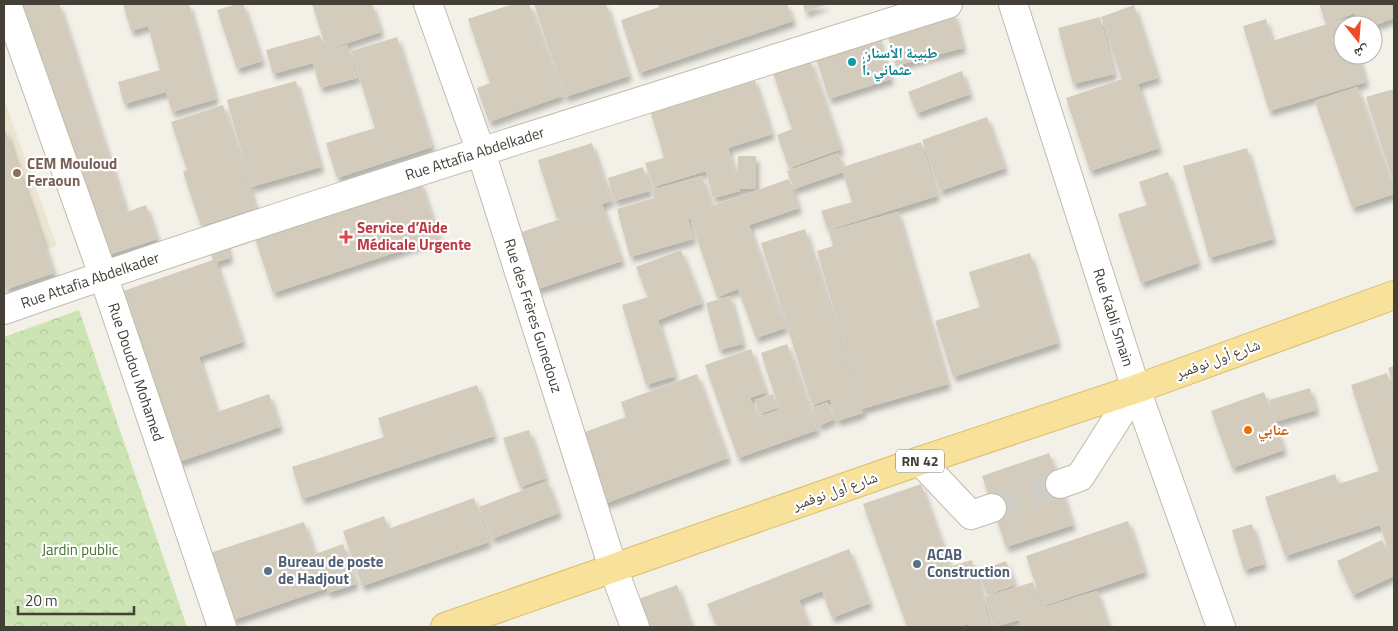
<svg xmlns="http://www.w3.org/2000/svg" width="1398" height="631" viewBox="0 0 1398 631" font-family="'Titillium Web','Noto Naskh Arabic',sans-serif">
<defs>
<pattern id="park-crowns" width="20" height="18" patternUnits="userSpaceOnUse" patternTransform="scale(1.25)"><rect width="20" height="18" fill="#cce4b3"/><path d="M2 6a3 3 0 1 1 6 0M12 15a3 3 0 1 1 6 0" fill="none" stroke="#b1c59b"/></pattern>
<filter id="shadow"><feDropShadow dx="3" dy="5.5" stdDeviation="2.5" flood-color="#0004"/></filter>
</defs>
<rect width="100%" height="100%" fill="#f2f0e7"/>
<path fill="#ebe5d2" d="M4 99 57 246 4 264Z"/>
<path fill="url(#park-crowns)" d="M79 310 187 627H4V337Z"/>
<path fill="#d3ccbd" filter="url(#shadow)" d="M9 4H59L127 212 146 205 157 239 93 260Z
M123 4H189L216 99 172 112 166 92 124 104 118 82 160 70 148 26 131 31Z
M237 4H243L262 61 237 69 217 10Z
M312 4H372L381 32 327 50Z
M513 4H529L562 96 489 122 477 88 490 83 468 19Z
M534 4H606L629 76 565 97Z
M658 4H787L793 21 639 73 621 20 659 7Z
M803 4H828L805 12Z
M1319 4H1394V18L1373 26 1359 25 1355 13 1326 24Z
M1134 5 1158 78 1138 84 1159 148 1090 171 1066 98 1122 79 1101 17Z
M954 13 963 48 896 66 887 32Z
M1100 17 1114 74 1073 84 1058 28Z
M1347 18 1349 25H1343V55H1358L1366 82 1269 111 1243 26 1266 19 1272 41Z
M874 24 891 79 829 99 812 45Z
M320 35 325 51 323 52 347 45 357 78 320 88 313 63 273 74 266 50Z
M397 37 432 147 337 178 326 143 375 128 351 51Z
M810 60 841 149 789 168 777 135 792 129 773 73Z
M962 71 970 94 917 113 908 92Z
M754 78 772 134 728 148 737 180 738 156H756V189H739L740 191 713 198 706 171 653 187 645 163 664 158 650 110Z
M296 81 321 167 251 187 227 100Z
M1357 87 1394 194 1352 208 1315 101Z
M1394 89V184L1366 97Z
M223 105 256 208 201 226 183 172 187 170 171 122Z
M987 117 1005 168 940 191 922 140Z
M4 126 54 273 4 290Z
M921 142 937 196 828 230 821 211 852 202 843 172 794 189 787 171 838 153 843 167Z
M592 143 611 201 602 204 622 261 526 293 507 237 593 208 557 219 538 160Z
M1247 148 1273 239 1209 258 1183 166Z
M643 167 650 191 614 201 608 178Z
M1168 172 1198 263 1141 283 1118 214 1147 205 1139 182Z
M702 176 711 206 789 179 799 208 749 225 785 328 756 338 738 289 717 297 690 218 688 219 693 239 630 257 617 209 654 198 652 190Z
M420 181 439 238 273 293 254 235Z
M898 212 948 384 862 409 817 251 833 246 829 231Z
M805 229 863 413 837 421 830 399 812 405 761 243Z
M225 236 230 258 216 262 243 342 199 357 217 412 269 394 280 427 161 468 103 298 213 260 208 240Z
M681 250 702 303 658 320 675 376 646 385 622 305 648 297 636 267Z
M1030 253 1058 343 953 377 935 321 980 307 969 272Z
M730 296 743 344 719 350 706 303Z
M787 344 817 430 738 458 705 365 751 349 766 392 750 398 757 417 779 410 786 430 761 353Z
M1394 366V386L1388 368Z
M1387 373 1394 396V576L1353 595 1337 561 1382 540 1390 556 1380 525 1285 556 1265 497 1335 474 1338 484 1379 471 1351 385Z
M697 374 728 458 593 508 568 438 626 417 621 402Z
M477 385 494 436 302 499 292 467 384 437 378 418Z
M1310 388 1316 410 1275 422 1269 400Z
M1264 392 1284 450 1232 468 1211 411Z
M773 394 778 408 759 414 755 400Z
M827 402 834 419 819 426 812 409Z
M529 430 546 478 520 487 503 438Z
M1049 453 1073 525 1006 547 982 476Z
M547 481 559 513 492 539 479 507Z
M921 484 958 588 952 566 972 560 990 627H968V624L959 627H907L863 504Z
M474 498 489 542 362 586 343 531 384 516 388 529Z
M1128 521 1145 572 1043 606 1026 556Z
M304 522 315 554 343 544 356 584 328 593 327 588 233 620 210 553Z
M1252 524 1264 564 1244 570 1232 530Z
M849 549 870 603 832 618 822 591 799 600 810 627H717L707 604Z
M1006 561 1015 585 987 595 978 571Z
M1033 582 1042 608 1097 591 1109 627H1021L1019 620 994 627 984 597Z
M677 585 692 627H630L622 605Z"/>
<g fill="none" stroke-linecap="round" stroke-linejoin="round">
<path stroke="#cfcdc4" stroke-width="28" stroke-dasharray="28 14" stroke-linecap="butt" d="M992 508 1060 484"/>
<g stroke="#c0bbad" stroke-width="30">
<g id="minor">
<path id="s1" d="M7 4 103 275 222 627"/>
<path id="s2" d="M428 4 481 152 613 568 635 627"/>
<path id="s3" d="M1013 4 1136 389 1221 627"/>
<path id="s4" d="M4 310C316 201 633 104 948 4"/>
<path d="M920 461 971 515 992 508"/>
<path d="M1060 484 1080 477 1136 389"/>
</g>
</g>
<g stroke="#dcbf6c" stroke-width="30">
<path id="major" d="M445 627 920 461 1136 389 1394 295"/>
</g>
<use href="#minor" stroke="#fff" stroke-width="28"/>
<use href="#major" stroke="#f8e19b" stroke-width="28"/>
</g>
<circle fill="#0f9aa8" stroke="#fff" stroke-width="2" cx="852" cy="62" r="5"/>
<circle fill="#8d6e63" stroke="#fff" stroke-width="2" cx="17" cy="173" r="5"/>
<path fill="#e0444e" stroke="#fff" stroke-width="2" d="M343.5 229.5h5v5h5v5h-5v5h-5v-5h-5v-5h5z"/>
<circle fill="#e8710a" stroke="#fff" stroke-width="2" cx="1248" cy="430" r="5"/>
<g fill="#5c6f8a" stroke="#fff" stroke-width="2">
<circle cx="917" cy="564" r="5"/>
<circle cx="268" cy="571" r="5"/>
</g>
<g text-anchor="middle" stroke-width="4.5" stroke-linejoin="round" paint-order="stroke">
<rect fill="#fff" stroke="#7d7973" stroke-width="1" x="896" y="449.5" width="48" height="23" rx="4"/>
<g font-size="14" font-weight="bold" fill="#454037">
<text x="920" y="466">RN 42</text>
</g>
<g font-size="15" font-weight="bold" fill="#0d838f" stroke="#fff" text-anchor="start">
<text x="862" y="58">طبيبة الأسنان<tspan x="862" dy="17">عثماني .أ</tspan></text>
</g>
<g font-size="15" fill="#454037" stroke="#fff">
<text dy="5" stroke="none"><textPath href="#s4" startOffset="496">Rue Attafia Abdelkader</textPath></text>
<text dy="5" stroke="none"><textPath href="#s4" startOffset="91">Rue Attafia Abdelkader</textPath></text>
<text dy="5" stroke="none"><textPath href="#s2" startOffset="329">Rue des Frères Gunedouz</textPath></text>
<text dy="5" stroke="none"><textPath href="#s3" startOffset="329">Rue Kabli Smain</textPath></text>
<text transform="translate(1218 359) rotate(-20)" y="5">شارع أول نوفمبر</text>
<text dy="5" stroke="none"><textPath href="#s1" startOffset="390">Rue Doudou Mohamed</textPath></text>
<text transform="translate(835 491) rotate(-19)" y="5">شارع أول نوفمبر</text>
</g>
<g font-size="15" font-weight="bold" fill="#785e54" stroke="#fff" text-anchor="start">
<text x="27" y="169">CEM Mouloud<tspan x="27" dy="17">Feraoun</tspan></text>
</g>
<g font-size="15" font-weight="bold" fill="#be3a42" stroke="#fff" text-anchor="start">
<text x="357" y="233">Service d’Aide<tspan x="357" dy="17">Médicale Urgente</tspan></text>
</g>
<g font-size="15" font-weight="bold" fill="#c56008" stroke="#fff" text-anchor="start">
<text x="1258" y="435">عنابي</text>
</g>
<g font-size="15" fill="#45732e" stroke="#fff">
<text x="80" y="555">Jardin public</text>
</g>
<g font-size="15" font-weight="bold" fill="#4e5e75" stroke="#fff" text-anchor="start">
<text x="927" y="560">ACAB<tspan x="927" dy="17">Construction</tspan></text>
<text x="278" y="567">Bureau de poste<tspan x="278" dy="17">de Hadjout</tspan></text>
</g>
</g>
<rect width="1398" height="631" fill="none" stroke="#454037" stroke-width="10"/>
<g transform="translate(1358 40) rotate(163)"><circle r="24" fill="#ffffff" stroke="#b5b3af"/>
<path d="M0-4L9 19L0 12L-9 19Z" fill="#ec4b25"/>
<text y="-8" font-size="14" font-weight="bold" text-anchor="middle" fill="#454037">ش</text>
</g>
<path d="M18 606v8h116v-8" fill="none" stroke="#454037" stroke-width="2.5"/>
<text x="25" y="606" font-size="15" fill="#454037" stroke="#ffffff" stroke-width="4" paint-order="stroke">20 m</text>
</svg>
